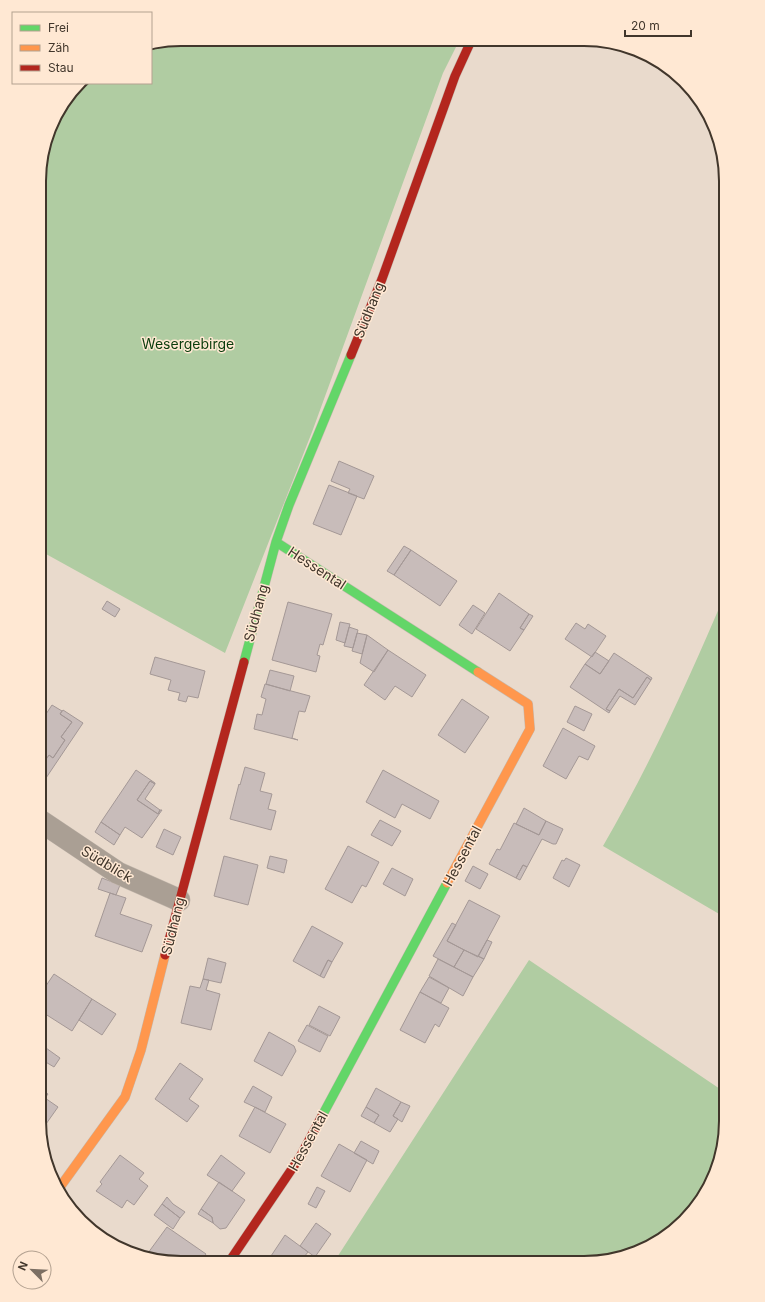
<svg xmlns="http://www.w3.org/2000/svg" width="765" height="1302" viewBox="0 0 765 1302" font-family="Inter,sans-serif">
<rect width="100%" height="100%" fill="#e9dacc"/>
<path fill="#b0cca2" d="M181 39 459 41 443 73 312 432 225 653 46 554 40 565V162L54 118 80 83H151V45Z
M726 592V918L603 846C650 765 689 679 726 592Z
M529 960 726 1093V1131L715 1175 703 1197 646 1247 630 1255 584 1263 334 1262Z"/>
<path fill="#c8bcba" stroke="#a49896" d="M339 461 374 476 364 499 348 493 350 489 331 481Z
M329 485 357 496 341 535 313 524Z
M404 546 411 550 394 575 387 571Z
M411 550 457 581 440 606 394 575Z
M499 593 529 614 520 628 524 630 510 651 476 629Z
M107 601 120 609 115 617 102 609Z
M288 602 332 614 323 645 320 644 317 655 320 656 316 672 272 660Z
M473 605 485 613 472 634 459 625Z
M529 614 533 616 524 630 520 628Z
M340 622 350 624 345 643 336 640Z
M576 623 585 629 588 624 606 636 592 657 565 639Z
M349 627 358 630 353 648 344 646Z
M357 633 367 635 362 654 352 651Z
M367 635 388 650 374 672 360 663Z
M388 650 426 675 412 697 395 686 385 700 364 685Z
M595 652 609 661 600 674 585 664Z
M614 653 652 678 651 680 647 677 633 698 619 689 606 709 610 711 609 713 570 687 585 664 600 674Z
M155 657 205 671 198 698 188 696 186 702 178 700 180 693 168 690 171 680 150 674Z
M270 670 294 676 290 691 266 684Z
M647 677 651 680 635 705 620 696 610 711 606 709 619 689 633 698Z
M265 684 310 696 305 712 299 711 292 738 298 740 254 729 257 714 262 715 266 699 261 697Z
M462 699 489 717 465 753 438 735Z
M52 705 62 711 60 714 72 722 61 737 65 740 53 758 49 755 40 768 39 767V722L40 723Z
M575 706 592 714 584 731 567 722Z
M63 710 83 723 46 778 39 773V767L40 768 49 755 53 758 65 740 61 737 72 722 60 714Z
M563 728 595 746 588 760 579 756 566 779 543 766Z
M245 767 265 773 260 791 272 794 268 809 276 811 271 830 230 819 239 784 240 785Z
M136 770 155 783V784L150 781 137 800 158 814 160 810H162L142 838 125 827 120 835 101 822Z
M383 770 439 801 430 819 402 804 395 818 366 802Z
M150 781 155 784 145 799 160 810 158 814 137 800Z
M524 808 546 821 539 835 516 824Z
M380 820 401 831 392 846 371 835Z
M546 821 563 829 556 844H553L542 839 527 867 523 865 516 878 489 864 497 849 500 850 514 823 539 835Z
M101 822 120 835 114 845 95 832Z
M164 829 181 837 173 855 156 847Z
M348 846 379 862 366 887 362 885 352 903 325 889Z
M224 856 258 865 248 905 214 896Z
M270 856 287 860 284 873 267 868Z
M566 858 580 865 569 887 553 878 562 860 564 861Z
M523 865 527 867 520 880 516 878Z
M473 866 488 874 480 889 465 881Z
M392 868 413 879 405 896 383 884Z
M102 878 120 885 116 895 98 889Z
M110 893 126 898 120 914 152 925 142 952 95 936Z
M469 900 500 916 478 957 447 941Z
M452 923 456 925 447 941 464 950 454 967 433 956Z
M312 926 343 943 332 962 328 960 320 976 293 961Z
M487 940 492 942 484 959 478 956Z
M464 950 484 959 473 977 454 967Z
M208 958 226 963 221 983 203 979Z
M438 959 473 977 463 996 429 976Z
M328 960 332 962 324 978 320 976Z
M54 974 92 999 72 1031 39 1010V996Z
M429 977 449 988 441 1003 420 992Z
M203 979 209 980 206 990 220 994 211 1030 181 1023 190 986 200 988Z
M420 992 449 1008 439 1027 435 1024 425 1043 400 1030Z
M92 999 116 1014 102 1035 79 1020Z
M319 1006 340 1017 330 1036 309 1025Z
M307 1025 328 1036 320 1052 298 1041Z
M269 1032 294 1046 296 1051 282 1076 254 1061Z
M39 1043 60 1058 54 1067 39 1058Z
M180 1063 203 1079 189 1099 199 1106 187 1122 155 1099Z
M253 1086 272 1097 265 1112 244 1102Z
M39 1088 48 1094 45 1098 58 1107 46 1124 40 1126Z
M376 1088 401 1102 393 1116 398 1119 390 1132 374 1123 379 1115 366 1107Z
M401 1102 410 1106 402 1122 393 1116Z
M255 1107 286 1124 270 1153 239 1136Z
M366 1107 379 1115 374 1123 361 1116Z
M361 1141 379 1151 373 1164 354 1153Z
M339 1144 367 1160 350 1192 321 1176Z
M120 1155 144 1173 139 1179 148 1186 134 1205 127 1200 122 1208 96 1191 102 1184 100 1182Z
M221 1155 245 1173 232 1191 207 1175Z
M219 1182 245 1200 226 1228 220 1229 213 1223 212 1217 201 1209Z
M317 1187 325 1191 316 1208 308 1204Z
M167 1197 173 1204 185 1212 180 1218 162 1204Z
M162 1204 180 1218 173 1229 154 1215Z
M201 1209 212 1217 213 1223 198 1214Z
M316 1223 331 1234 315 1257 300 1246Z
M167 1227 206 1254 200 1262H162L148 1253Z
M285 1235 308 1252 300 1262H267Z"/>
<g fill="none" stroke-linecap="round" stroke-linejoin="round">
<g stroke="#c5b9ae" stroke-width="23">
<path id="street" d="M39 820 118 873 179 900"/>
</g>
<g stroke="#c5b9ae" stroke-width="10">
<path id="fast" d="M276 542 478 672
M244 662 276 542 289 505 351 355
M322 1116 447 883"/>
</g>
<g stroke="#c5b9ae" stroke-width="10">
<path id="slow" d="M447 883 530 729 528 704 478 672
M60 1187 125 1097 141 1050 165 955"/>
</g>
<g stroke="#c5b9ae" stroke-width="10">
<path id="jam" d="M351 355 382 279 455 76 471 41
M165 955 244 662
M229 1262 300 1157 322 1116"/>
</g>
<use href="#street" stroke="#aa9f94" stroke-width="22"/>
<use href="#fast" stroke="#63d668" stroke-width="9"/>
<use href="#slow" stroke="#ff974d" stroke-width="9"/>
<use href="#jam" stroke="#b3261e" stroke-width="9"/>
</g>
<g text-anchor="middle" stroke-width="3" stroke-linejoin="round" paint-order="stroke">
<g font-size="14" fill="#41362b" stroke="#ffe8d3">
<text transform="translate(369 310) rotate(-68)" y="5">Südhang</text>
<text transform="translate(317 568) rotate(33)" y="5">Hessental</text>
<text transform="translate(256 613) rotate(-75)" y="5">Südhang</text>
<text transform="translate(462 856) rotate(-62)" y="5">Hessental</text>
<text transform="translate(107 864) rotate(31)" y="5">Südblick</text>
<text transform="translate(173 926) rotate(-76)" y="5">Südhang</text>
<text transform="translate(308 1141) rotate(-61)" y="5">Hessental</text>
</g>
<g font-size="14" fill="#0a3c0c" stroke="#ffe8d3">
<text x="188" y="349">Wesergebirge</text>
</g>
</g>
<path d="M0 0H765V1302H0ZM181 46H584A135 135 0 0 1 719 181V1121A135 135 0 0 1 584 1256H181A135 135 0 0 1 46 1121V181A135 135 0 0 1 181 46Z" fill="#ffe8d3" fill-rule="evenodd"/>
<path fill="none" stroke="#41362b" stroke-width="2" d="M181 46H584A135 135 0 0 1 719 181V1121A135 135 0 0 1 584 1256H181A135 135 0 0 1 46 1121V181A135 135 0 0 1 181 46Z"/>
<rect x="12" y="12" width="140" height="72" fill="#ffe8d3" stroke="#b3a190"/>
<rect x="20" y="25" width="20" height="6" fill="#63d668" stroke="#b3a190"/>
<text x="48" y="32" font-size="12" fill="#41362b">Frei</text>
<rect x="20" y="45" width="20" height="6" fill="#ff974d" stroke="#b3a190"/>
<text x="48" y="52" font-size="12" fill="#41362b">Zäh</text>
<rect x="20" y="65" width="20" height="6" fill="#b3261e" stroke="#b3a190"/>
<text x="48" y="72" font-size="12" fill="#41362b">Stau</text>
<g transform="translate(32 1270) rotate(294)"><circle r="19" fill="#ffe8d3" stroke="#b3a190"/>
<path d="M0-3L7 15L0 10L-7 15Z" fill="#7c6f63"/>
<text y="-6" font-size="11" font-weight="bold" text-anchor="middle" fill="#41362b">N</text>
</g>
<path d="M625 30v6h66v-6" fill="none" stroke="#41362b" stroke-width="2"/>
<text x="631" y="30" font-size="12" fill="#41362b" stroke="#ffe8d3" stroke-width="3" paint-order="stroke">20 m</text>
</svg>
